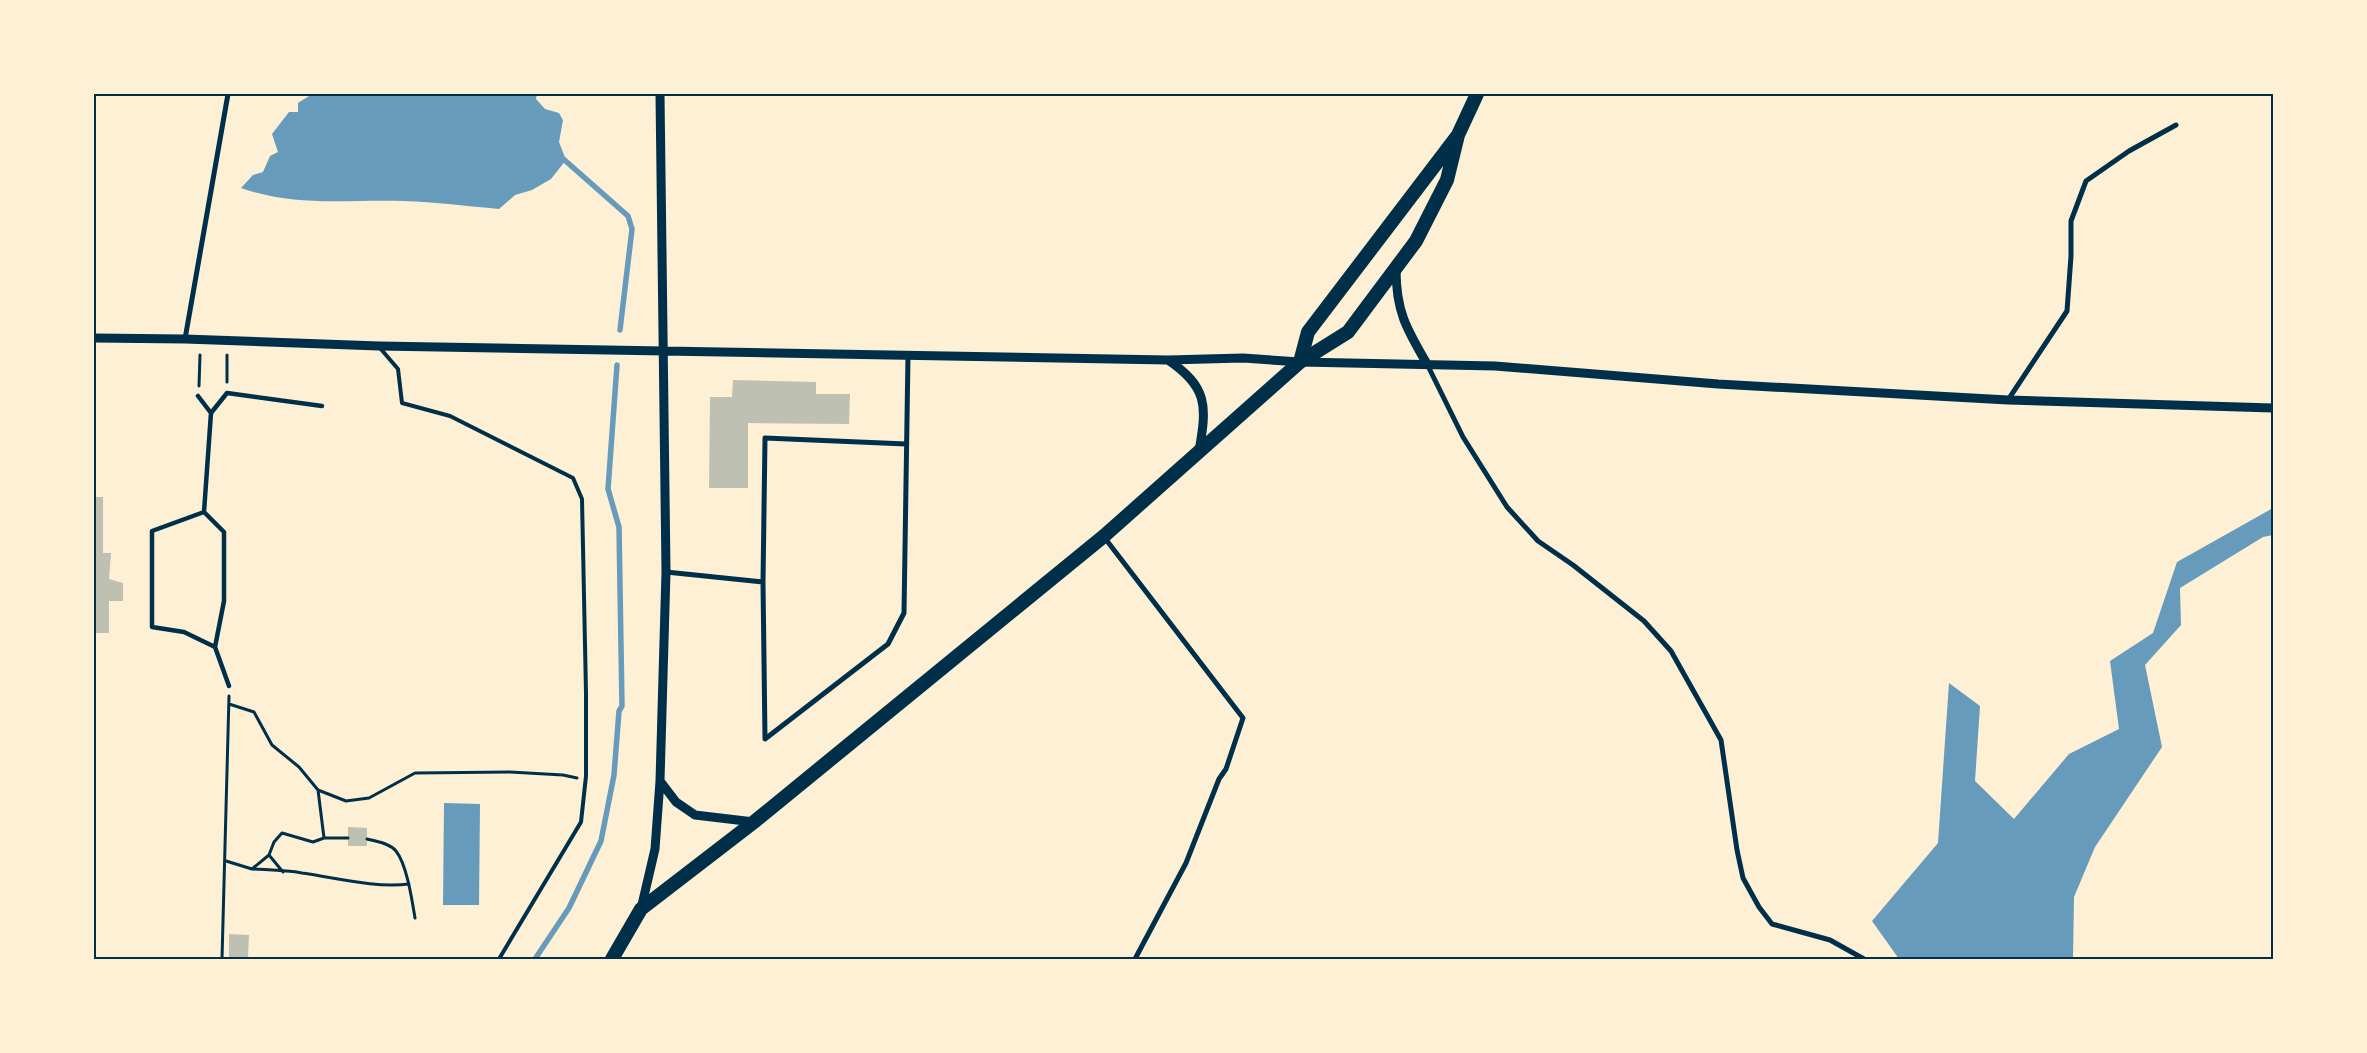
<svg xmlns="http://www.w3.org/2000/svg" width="2367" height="1053" viewBox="0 0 2367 1053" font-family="'Fira Sans',sans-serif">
<rect width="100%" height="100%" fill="#fdf0d5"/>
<path fill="#669bbc" d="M308 94H537L536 99 545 109 559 113 563 120 559 142 566 160 551 179 532 190 515 195 499 209C467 206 435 202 404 201 347 199 298 208 241 188L253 175 263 172 270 156 278 152 272 134 289 112H298V103L309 96Z
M2273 508V535L2263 537 2180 588 2181 625 2145 665 2162 747 2095 847 2074 897 2073 959H1899L1872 921 1938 843 1949 683 1980 706 1975 781 2014 819 2069 754 2119 729 2110 661 2153 633 2177 562Z
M444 803 480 804 479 905H443Z"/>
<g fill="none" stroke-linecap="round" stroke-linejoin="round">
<path stroke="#669bbc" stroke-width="5.5" d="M560 156 628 216 632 229 620 330
M535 959 569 908 601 841 614 775 619 711 622 706 619 527 608 489 617 365"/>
</g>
<path fill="#bec0b2" d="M733 380 816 382V394H850L849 424 748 423V488H709L710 397H732Z
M94 497H103V553H111L109 579 123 583V601H109V633H94Z
M348 827 367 828V846H348Z
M229 934 249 935 248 957H229Z"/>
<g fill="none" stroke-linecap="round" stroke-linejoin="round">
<path stroke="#003049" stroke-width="3" d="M227 382V355
M199 386 200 355
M229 704 254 712 272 745 299 767 318 790 346 801 369 798 415 773 510 772 563 775 577 778
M324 838H348
M367 839C375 841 390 843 396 851 407 865 412 900 415 918
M269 855 283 872
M226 861 252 869 269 855 274 842 282 833 313 842 324 838 318 790
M252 869C269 870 286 870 302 873 338 878 373 888 409 884
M222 959 229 696"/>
<path stroke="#003049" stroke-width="4" d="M380 348 398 369 402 403 450 416 573 478 582 499 586 693V776L581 822 499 959"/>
<path stroke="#003049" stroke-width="4.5" d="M198 396 211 413 204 512 152 531V627L184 632 215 647
M211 413 227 393 322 406
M204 512 224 532V601L215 647 229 686"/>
<path stroke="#003049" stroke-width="5" d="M185 339 228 94
M1427 364 1463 437 1507 507 1538 541 1573 565 1644 621 1671 651 1721 740 1737 850 1743 878 1759 907 1772 924 1830 940 1864 959
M2008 400 2067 311 2071 256V221L2086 181 2129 151 2176 125
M906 444 765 438 763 582 765 739 888 644 904 613 908 355
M1104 537 1243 718 1226 769 1219 779 1186 863 1135 959
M666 572 763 582"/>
<path stroke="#003049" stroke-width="9" d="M1396 269C1396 311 1406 328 1427 364
M94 338 185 339 379 346 1168 360 1243 358 1300 362 1495 366 1718 384 2008 400 2273 408
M1168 360C1208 387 1207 406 1199 451
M660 781 676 802 695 815 754 822
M641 909 655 849 660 781 666 572 660 94"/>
<path stroke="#003049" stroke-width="14" d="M1300 362 1308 332 1458 135 1477 94
M612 959 641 909 754 822 1104 536 1300 362 1348 332 1416 241 1447 180 1458 135"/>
</g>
<rect width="2367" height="1053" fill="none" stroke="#fdf0d5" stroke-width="190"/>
<rect x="95" y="95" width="2177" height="863" fill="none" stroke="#003049" stroke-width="2"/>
</svg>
